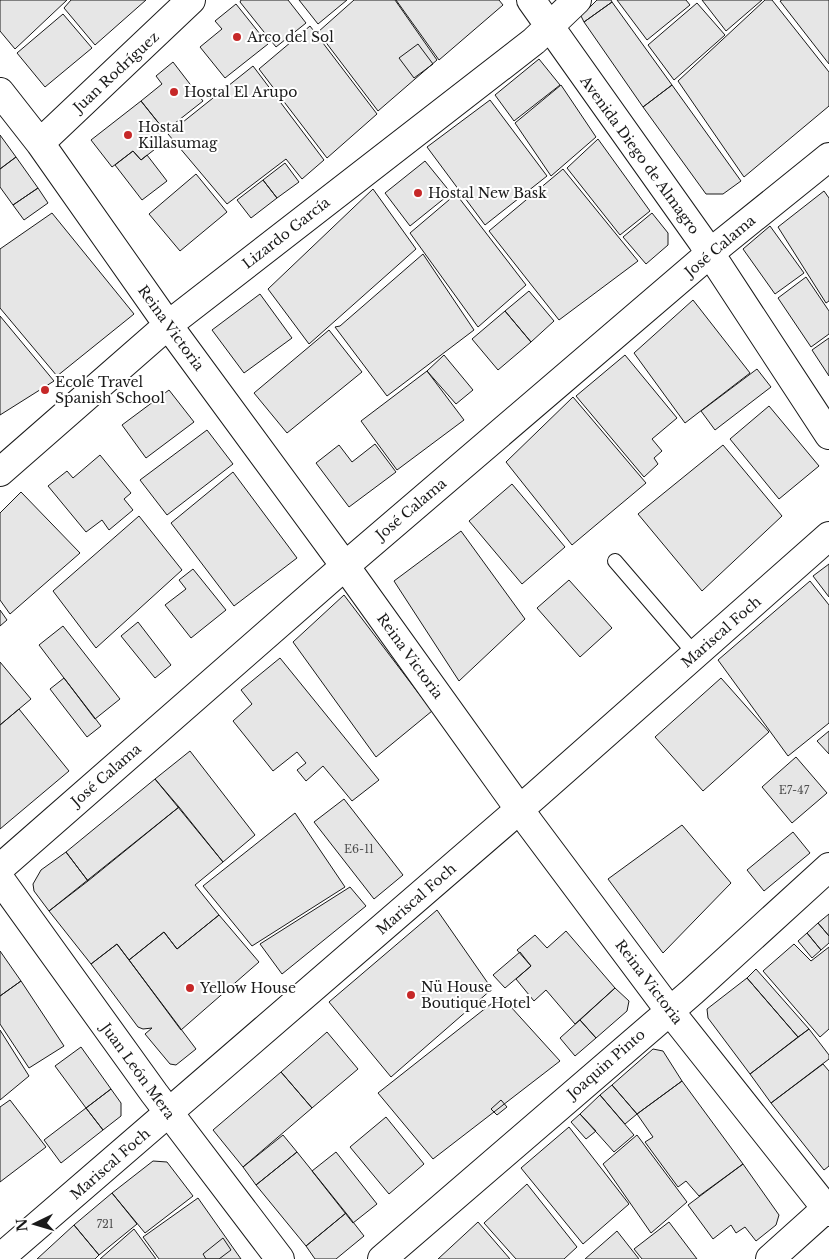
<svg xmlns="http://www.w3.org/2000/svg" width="829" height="1259" viewBox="0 0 829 1259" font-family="'Libre Baskerville',serif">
<rect width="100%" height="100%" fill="#fff"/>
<path fill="#e6e6e6" stroke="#1a1a1a" d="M0 0H67L15 49 0 31Z
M71 0H146L95 45 64 8Z
M241 0H288L306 23 276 47 240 2Z
M299 0H347L318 24Z
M354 0H395L437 60 378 111 318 32Z
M396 0H499L503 5 439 60Z
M597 0H611L612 2 584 22 581 16Z
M617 0H686L690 5 647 40Z
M702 0H762L726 31Z
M765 0H772L829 72V106L744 177 678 81Z
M782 0H829V64L780 1Z
M612 2 672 85 643 107 584 22Z
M697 3 725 35 674 80 648 45Z
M236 4 268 44 225 78 200 47 222 29 215 21Z
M63 14 92 48 45 87 17 53Z
M310 26 377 114 327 158 259 69Z
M418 44 433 64 414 78 399 58Z
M539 59 560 85 514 121 495 95Z
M173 62 203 101 165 131 141 101 162 84 156 76Z
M253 66 324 160 302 179 286 159 227 204 168 134Z
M561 85 596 137 551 176 515 123Z
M672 85 741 181 723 194H706L643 107Z
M490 100 547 176 485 225 427 147Z
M141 101 165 131 154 139 159 146 141 160 133 151 112 167 91 140Z
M0 135 16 157 0 169Z
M598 139 650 211 620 235 567 168Z
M133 151 141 160 147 155 167 181 142 200 115 165Z
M16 157 38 188 13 205 0 187V169Z
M425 161 451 193 410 226 385 193Z
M285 163 299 182 277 198 263 180Z
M563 169 638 261 559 320 489 231Z
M196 174 227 212 180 251 149 214Z
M263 180 277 198 251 218 237 200Z
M38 188 48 203 24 220 13 205Z
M373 189 416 249 309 344 268 289Z
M824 191 829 198V301L826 303 778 227Z
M456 194 526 285 478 327 410 233Z
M52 213 134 314 57 376 0 308V249Z
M652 213 668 233V245L646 264 623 237Z
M770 226 804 273 775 294 743 249Z
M423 254 474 330 387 396 335 327 340 326Z
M806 277 829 311V334L811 347 778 298Z
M529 291 554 321 531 342 505 311Z
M260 294 292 338 244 373 212 330Z
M693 300 750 373 685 423 634 353Z
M505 311 531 342 498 370 472 339Z
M0 316 54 381 0 415Z
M329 330 362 372 287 433 254 393Z
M829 338V376L812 350Z
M444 355 473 390 456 404 427 371Z
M625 355 677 418 652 439 662 451 654 458 658 464 644 477 576 396Z
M757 369 771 387 715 430 701 411Z
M427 371 464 420 397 470 361 421Z
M169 390 194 422 146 458 122 425Z
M573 397 646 483 572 545 506 462Z
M769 406 819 466 779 499 730 439Z
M207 430 233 464 167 515 140 480Z
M375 444 396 472 349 507 316 463 339 445 352 462Z
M723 445 782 516 702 591 638 514Z
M100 455 131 493 124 499 133 510 109 530 102 520 86 532 48 486 67 471 73 478Z
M233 472 297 558 234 606 171 523Z
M512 484 565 547 522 584 469 521Z
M21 492 80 553 10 614 0 600V513Z
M139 516 182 570 96 648 53 591Z
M461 531 525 619 459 681 394 581Z
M829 564V597L813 576Z
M193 569 226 610 191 638 165 605 186 589 179 580Z
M569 580 612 628 580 657 537 608Z
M810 581 829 605V723L788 756 718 660Z
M344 595 432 711 376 757 293 642Z
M0 610 7 620 0 626Z
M138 622 171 665 155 678 121 636Z
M63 626 120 699 95 719 39 645Z
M280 658 379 780 352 801 323 766 306 781 297 770 306 763 297 752 273 771 233 721 252 704 241 690Z
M0 662 31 699 0 725Z
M64 678 101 726 87 737 50 689Z
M721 678 769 732 703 791 655 737Z
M19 709 69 771 0 829V725Z
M829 731V754L817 741Z
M190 751 255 835 223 862 155 779Z
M796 757 827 793 792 823 762 787Z
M155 779 179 807 88 881 66 852Z
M344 799 403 875 374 899 314 822Z
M179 807 223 862 195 885 219 915 177 949 164 932 129 960 117 944 91 964 49 911Z
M295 813 345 887 252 946 203 886Z
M682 825 731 883 663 953 608 879Z
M793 832 810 853 764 891 747 870Z
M66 852 88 881 49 911 34 891 33 884 41 870Z
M350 887 366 906 282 974 260 944Z
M437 910 492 989 391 1077 329 1002Z
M829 914V936L818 923Z
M219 915 259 962 181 1030 129 960 164 932 177 949Z
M818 923 829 936V943L821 950 807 933Z
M566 931 615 988 575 1024 546 990 534 1001 516 979 531 966 517 950 535 935 547 948Z
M807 933 821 950 812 958 798 941Z
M117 944 196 1049 176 1065 170 1064 145 1034 152 1028 143 1029 138 1027 91 964Z
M794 944 811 961 829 947V1029L820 1037 763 971Z
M0 951 21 981 0 996Z
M520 952 531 966 505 988 493 975Z
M756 969 809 1029 798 1037 747 978Z
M747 978 798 1037 750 1074 708 1018 707 1009Z
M21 981 64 1046 29 1068 0 1024V996Z
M615 988 629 1001 627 1011 596 1038 580 1020Z
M501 996 560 1061 433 1159 378 1093Z
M580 1020 596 1038 575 1056 560 1038Z
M809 1029 829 1055V1059L771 1103 750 1074Z
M0 1030 29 1076 0 1100Z
M327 1032 358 1069 312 1108 281 1072Z
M81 1047 111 1089 86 1108 55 1066Z
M653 1049 663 1051 682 1081 637 1114 612 1085Z
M823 1064 829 1071V1166L824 1170 771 1103Z
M281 1072 312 1108 243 1167 213 1130Z
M682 1081 743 1164 699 1196 686 1181 678 1187 645 1142 653 1137 637 1114Z
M612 1085 637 1114 625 1124 600 1095Z
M111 1089 121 1103V1116L103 1130 86 1108Z
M600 1095 634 1135 614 1152 580 1114Z
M10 1100 46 1147 0 1182V1107Z
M501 1100 507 1107 497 1115 491 1109Z
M86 1108 103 1130 61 1163 44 1140Z
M580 1114 596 1131 586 1139 571 1122Z
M386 1117 424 1164 389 1194 350 1147Z
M569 1127 629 1204 583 1244 521 1168Z
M283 1135 297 1152 256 1185 243 1167Z
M637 1135 687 1202 651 1233 603 1164Z
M297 1152 346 1213 306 1246 256 1185Z
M336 1152 377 1204 353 1223 312 1171Z
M153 1161 167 1162 193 1196 145 1233 112 1193Z
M743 1164 779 1215 776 1225 756 1241 745 1227 736 1233 731 1225 713 1239 688 1205Z
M527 1184 577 1247 564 1259H516L484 1223Z
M112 1193 137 1224 99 1255 74 1225Z
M198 1198 241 1259H159L143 1237Z
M346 1213 364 1236 336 1259H315L306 1246Z
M478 1222 510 1259H438Z
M669 1222 697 1259H642L634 1249Z
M74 1225 99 1255 95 1259H37Z
M134 1229 156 1259H100Z
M617 1231 639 1259H585Z
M223 1238 231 1250 219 1259H206L203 1254Z"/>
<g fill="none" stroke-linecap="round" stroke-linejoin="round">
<g stroke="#1a1a1a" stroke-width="16">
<path id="service" d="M615 561 695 654"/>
</g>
<g stroke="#1a1a1a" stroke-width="30">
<path id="minor" d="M531 0 702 241 829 435
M0 92 40 143 168 325 353 577 530 824 669 1010 829 1212
M40 143 191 0
M0 472 168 325 534 41 577 0
M0 868 345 566 721 244 829 157
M0 1258 535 796 829 536
M382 1259 692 992 829 867
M770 1259 829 1206"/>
</g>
<g stroke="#1a1a1a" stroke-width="30">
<path id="tertiary" d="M0 879 154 1093 280 1259"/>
</g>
<use href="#service" stroke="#fff" stroke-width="14"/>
<use href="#minor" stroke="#fff" stroke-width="28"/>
<use href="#tertiary" stroke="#fff" stroke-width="28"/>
</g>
<g fill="#c62828" stroke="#fff" stroke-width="2">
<circle cx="237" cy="37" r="5"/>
<circle cx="174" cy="92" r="5"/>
<circle cx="128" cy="135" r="5"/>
<circle cx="418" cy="193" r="5"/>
<circle cx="45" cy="390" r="5"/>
<circle cx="190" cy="988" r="5"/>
<circle cx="411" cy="995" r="5"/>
</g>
<g text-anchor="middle" stroke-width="4" stroke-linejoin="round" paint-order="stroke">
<g font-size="11" fill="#4d4d4d">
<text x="794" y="794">E7-47</text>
<text x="359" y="853">E6-11</text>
<text x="105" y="1228">721</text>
</g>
<g font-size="14" fill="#1a1a1a" stroke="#fff" text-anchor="start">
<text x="247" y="42">Arco del Sol</text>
<text x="184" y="97">Hostal El Arupo</text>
<text x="138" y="132">Hostal<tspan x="138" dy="16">Killasumag</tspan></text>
<text x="428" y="198">Hostal New Bask</text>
<text x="55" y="387">Ecole Travel<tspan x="55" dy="16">Spanish School</tspan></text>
<text x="421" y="992">Nü House<tspan x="421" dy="16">Boutique Hotel</tspan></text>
<text x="200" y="993">Yellow House</text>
</g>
<g font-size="14" fill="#1a1a1a" stroke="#fff">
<text transform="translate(116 72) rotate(-43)" y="5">Juan Rodríguez</text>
<text transform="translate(640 155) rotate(54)" y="5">Avenida Diego de Almagro</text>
<text transform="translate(286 233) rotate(-38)" y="5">Lizardo García</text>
<text transform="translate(720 246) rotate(-40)" y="5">José Calama</text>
<text transform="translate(171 328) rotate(54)" y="5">Reina Victoria</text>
<text transform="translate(411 509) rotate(-40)" y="5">José Calama</text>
<text transform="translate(721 632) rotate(-41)" y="5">Mariscal Foch</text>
<text transform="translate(410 656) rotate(54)" y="5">Reina Victoria</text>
<text transform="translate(106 775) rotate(-41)" y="5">José Calama</text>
<text transform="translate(416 899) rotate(-41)" y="5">Mariscal Foch</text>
<text transform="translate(649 982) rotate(53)" y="5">Reina Victoria</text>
<text transform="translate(606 1064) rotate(-41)" y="5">Joaquin Pinto</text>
<text transform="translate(138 1071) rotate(54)" y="5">Juan León Mera</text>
<text transform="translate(110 1164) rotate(-41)" y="5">Mariscal Foch</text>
</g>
</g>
<g transform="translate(35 1224) rotate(265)" stroke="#ffffff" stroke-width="4" paint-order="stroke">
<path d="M0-4L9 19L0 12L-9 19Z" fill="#1a1a1a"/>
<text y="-8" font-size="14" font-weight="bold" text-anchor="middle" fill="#1a1a1a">N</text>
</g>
</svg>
